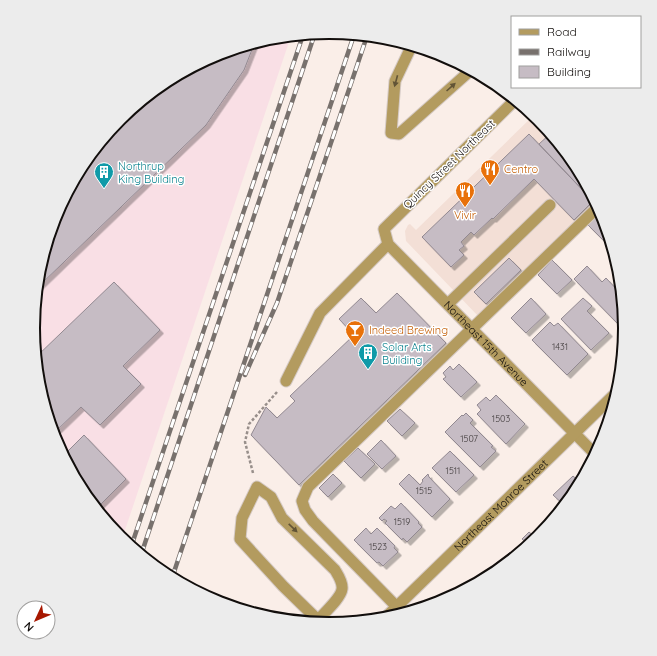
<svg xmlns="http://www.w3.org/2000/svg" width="657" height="656" viewBox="0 0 657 656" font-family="Quicksand,sans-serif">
<defs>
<filter id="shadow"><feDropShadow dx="3.5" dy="3.5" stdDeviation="0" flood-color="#0004"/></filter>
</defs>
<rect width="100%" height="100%" fill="#faeee8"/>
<path fill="#f3dfd6" d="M534 115 575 164 596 204 479 317 406 241 405 231 408 225 410 224 416 230Z"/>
<path fill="#f9dfe5" d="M291 36 122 539 82 492 55 441 38 386 33 328 38 270 55 215 83 163 119 119 164 82 215 54 271 38Z"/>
<path fill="#c6bcc4" stroke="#928991" filter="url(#shadow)" d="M255 42 244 70 206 125 36 289 38 270 55 215 83 163 119 119 164 82 215 54Z
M529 134 593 201 574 220 534 179 493 219 492 218 474 235 471 232 461 242 464 246 459 250 464 255 451 267 422 237Z
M550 134 575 164 594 200 593 201 539 144Z
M600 212 609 237 604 241 587 224Z
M509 258 521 270 486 304 474 292Z
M552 260 572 280 557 294 538 275Z
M587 266 602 282 606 278 621 294 623 317 617 323 574 279Z
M114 282 160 330 123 366 141 384 100 425 81 407 53 434 38 386 35 358Z
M397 293 446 343 299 485 251 435 266 407 277 418 295 401 290 396 354 335 339 319 361 298 376 313Z
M531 298 546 314 526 333 511 318Z
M583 298 592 306 587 311 609 333 591 350 561 319Z
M550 322 554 326 558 323 588 354 567 375 532 340Z
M459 364 477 382 461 397 443 379 446 377 443 373 450 366 453 370Z
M496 395 525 424 506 444 477 414 481 410 477 405 486 397 490 401Z
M400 409 415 423 402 436 387 421Z
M466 413 473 420 470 423 493 446 491 447 496 451 480 467 445 432 462 415 463 416Z
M84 435 126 479 96 509 82 492 63 456Z
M381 440 396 456 382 469 367 454Z
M358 448 375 464 361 478 344 461Z
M450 451 474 475 456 492 432 468Z
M333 474 342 483 328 497 319 488Z
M409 474 420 485 423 481 422 480 428 474 429 477 450 499 432 517 399 484Z
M573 476 580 482 574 493 564 505 553 495Z
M401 503 419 522 418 523 422 527 407 542 403 538 402 540 385 523 387 521 384 519 382 521 379 518 391 506 395 509Z
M366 528 371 534 377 528 395 546 394 548 398 552 383 566 379 562 377 563 354 540Z
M541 531 542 532 538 537 524 549 528 544 522 539 529 532 535 537Z
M510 552 514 557 495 573 492 570Z"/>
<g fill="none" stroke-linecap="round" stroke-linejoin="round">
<g stroke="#d5cac5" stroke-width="13">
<path id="service" d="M412 45 395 81 391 133 399 134 471 70
M448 304 550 205
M286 381 320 313 388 244
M396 606 313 521 305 510 302 501 308 487 598 207
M318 620C324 613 341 598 342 589 343 582 338 575 335 570L282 518 271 497 257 487 242 518 240 539 283 586 321 623"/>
</g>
<g stroke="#d5cac5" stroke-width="13">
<g id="minor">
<path id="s1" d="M515 100 384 229 388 244 595 454"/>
</g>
</g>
<g stroke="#d5cac5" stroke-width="13">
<g id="tertiary">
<path id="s2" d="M384 619 617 392"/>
</g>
</g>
<path stroke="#988f8b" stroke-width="2.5" stroke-dasharray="3 2" stroke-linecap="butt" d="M253 473 245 442 249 424 277 392"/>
<use href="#service" stroke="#b39b5f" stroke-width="11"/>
<use href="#minor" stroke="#b39b5f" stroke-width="11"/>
<use href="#tertiary" stroke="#b39b5f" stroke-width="11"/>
<g stroke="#78716d" stroke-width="4.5">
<path id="rail" d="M245 375 277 303 367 36
M131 547 303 35
M141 555 315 33
M172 578 354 35"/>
</g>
<use href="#rail" stroke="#fff" stroke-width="3" stroke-dasharray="9" stroke-linecap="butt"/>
</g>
<defs><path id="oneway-solid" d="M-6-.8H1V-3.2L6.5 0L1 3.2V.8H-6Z"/></defs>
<g fill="#625436">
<use href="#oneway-solid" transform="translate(396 81) rotate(105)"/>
<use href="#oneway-solid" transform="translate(451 87) rotate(-42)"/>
<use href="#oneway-solid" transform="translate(293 528) rotate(44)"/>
</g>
<defs>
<g id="restaurant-pin" transform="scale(1)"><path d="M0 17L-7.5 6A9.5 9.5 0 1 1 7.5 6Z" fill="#e8710a" stroke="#fff"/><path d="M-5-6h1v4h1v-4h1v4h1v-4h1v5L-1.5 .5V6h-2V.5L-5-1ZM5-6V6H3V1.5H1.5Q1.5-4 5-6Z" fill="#fff"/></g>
<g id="building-pin" transform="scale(1)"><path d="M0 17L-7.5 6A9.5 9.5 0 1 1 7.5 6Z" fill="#0f9aa8" stroke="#fff"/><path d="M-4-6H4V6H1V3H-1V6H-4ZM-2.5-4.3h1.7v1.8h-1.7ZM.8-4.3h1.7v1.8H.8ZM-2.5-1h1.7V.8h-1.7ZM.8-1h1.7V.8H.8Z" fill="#fff"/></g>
<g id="bar-pin" transform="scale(1)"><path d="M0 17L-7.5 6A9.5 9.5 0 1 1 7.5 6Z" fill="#e8710a" stroke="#fff"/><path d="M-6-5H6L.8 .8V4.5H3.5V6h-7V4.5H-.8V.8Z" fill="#fff"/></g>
</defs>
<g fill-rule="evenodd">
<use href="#restaurant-pin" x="490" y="169"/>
<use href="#building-pin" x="104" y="172"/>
<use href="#restaurant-pin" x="465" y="191"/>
<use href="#bar-pin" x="355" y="330"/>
<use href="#building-pin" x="368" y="353"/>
</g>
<g text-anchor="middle" stroke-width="3" stroke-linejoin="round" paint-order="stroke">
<g font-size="9" fill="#3f3a3a">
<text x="560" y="350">1431</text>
<text x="501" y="422">1503</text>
<text x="469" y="442">1507</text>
<text x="453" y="474">1511</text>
<text x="424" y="494">1515</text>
<text x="402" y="525">1519</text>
<text x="378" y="550">1523</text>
</g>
<g font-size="11" fill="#120e0c" stroke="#fff">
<text transform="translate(449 164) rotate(-44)" y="4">Quincy Street Northeast</text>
<text dy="4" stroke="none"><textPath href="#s1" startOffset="339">Northeast 15th Avenue</textPath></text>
<text dy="4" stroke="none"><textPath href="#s2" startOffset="163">Northeast Monroe Street</textPath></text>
</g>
<g font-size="11" fill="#0d838f" stroke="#fff" text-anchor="start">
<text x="118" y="170">Northrup<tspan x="118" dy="13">King Building</tspan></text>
<text x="382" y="351">Solar Arts<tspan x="382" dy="13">Building</tspan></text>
</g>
<g font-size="11" fill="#c56008" stroke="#fff" text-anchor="start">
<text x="504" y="173">Centro</text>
<text x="465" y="219" text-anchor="middle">Vivir</text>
<text x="369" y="334">Indeed Brewing</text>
</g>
</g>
<path d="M0 0H657V656H0ZM40 328a289 289 0 1 1 578 0a289 289 0 1 1-578 0Z" fill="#ececec" fill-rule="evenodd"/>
<path fill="none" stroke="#120e0c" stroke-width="2" d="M40 328a289 289 0 1 1 578 0a289 289 0 1 1-578 0Z"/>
<rect x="511" y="16" width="130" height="72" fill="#ffffff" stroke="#a09f9e"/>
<rect x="519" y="29" width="20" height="6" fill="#b39b5f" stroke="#a09f9e"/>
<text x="547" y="36" font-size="12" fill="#120e0c">Road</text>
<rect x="519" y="49" width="20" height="6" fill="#78716d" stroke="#a09f9e"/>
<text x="547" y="56" font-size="12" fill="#120e0c">Railway</text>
<rect x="519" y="66" width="20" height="12" fill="#c6bcc4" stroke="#a09f9e"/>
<text x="547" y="76" font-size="12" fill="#120e0c">Building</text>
<g transform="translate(36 620) rotate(226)"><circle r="19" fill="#ffffff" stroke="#a09f9e"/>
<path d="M0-3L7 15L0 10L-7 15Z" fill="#a71700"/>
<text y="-6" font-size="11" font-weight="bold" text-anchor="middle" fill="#120e0c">N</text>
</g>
</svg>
